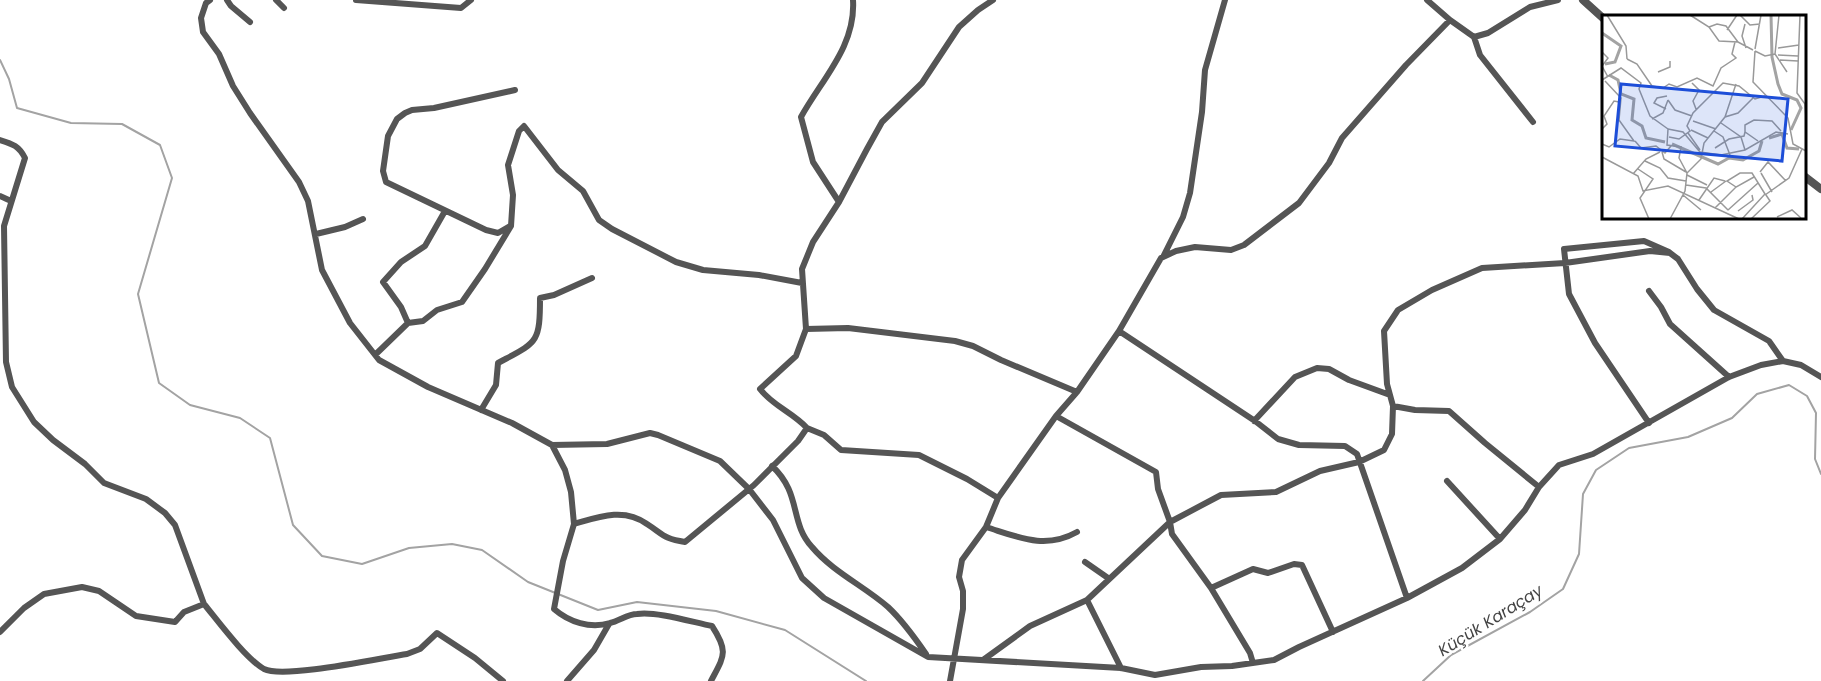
<svg xmlns="http://www.w3.org/2000/svg" width="1821" height="681" viewBox="0 0 1821 681" font-family="Poppins,sans-serif">
<rect width="100%" height="100%" fill="#fff"/>
<g fill="none" stroke-linecap="round" stroke-linejoin="round">
<path stroke="#a3a3a3" stroke-width="2" d="M0 60 9 79 17 108 71 123 122 124 160 145 172 178 138 294 159 383 190 405 240 418 270 438 293 525 322 556 362 564 409 548 452 544 482 550 528 582 598 610 637 602 716 611 785 630 866 681
M1423 681 1451 655 1530 612 1563 589 1579 554 1583 494 1596 470 1629 448 1688 437 1732 418 1757 394 1789 385 1807 396 1816 413 1815 459 1821 474"/>
<path stroke="#555" stroke-width="6" d="M210 0 206 3 201 18 203 32 219 54 233 86 250 113 299 182 308 201 322 270 350 323 379 360 428 387 512 423 552 445 565 470 571 492 574 524 563 561 554 609C569 622 590 629 610 623 619 621 628 614 637 614 656 611 692 622 712 626 729 652 724 656 711 681
M227 0 231 6 250 22
M276 0 284 8
M356 0 461 8 471 0
M1427 0 1450 20 1474 37 1488 33 1530 7 1558 0
M1474 37 1480 55 1533 122
M0 140C13 144 19 146 25 158L4 226 6 362 12 387 34 422 53 440 85 464 104 483 146 499 165 513 175 525 204 604 184 612 175 622 136 616 99 591 82 587 44 594 24 608 0 632
M0 196 11 201
M839 202 813 162 801 117C822 79 856 46 853 0
M510 226 498 233 486 230 386 182 383 171 388 136 397 119 405 113 412 110 434 108 515 90
M316 234 345 227 363 219
M1164 255 1183 217 1190 193 1202 112 1205 70 1225 0
M1649 291 1661 307 1670 324 1729 377
M408 323 401 307 383 282 401 262 425 246 445 211
M806 329 848 328 955 341 973 346 1001 360 1077 392
M1119 331 1255 421 1278 439 1299 445 1345 446 1357 454 1407 598
M376 354 408 323 423 321 437 310 462 302 485 269 511 226 513 195 508 165 519 131 524 126 558 170 583 191 599 220 612 229 676 262 703 270 759 275 802 283
M1393 406 1387 384 1384 331 1398 310 1432 290 1482 268 1565 263 1650 251 1670 253 1678 259 1697 289 1714 310 1769 341 1783 361
M481 410 496 385 498 363C537 342 540 344 540 298L554 295 592 278
M1056 416 1156 472 1158 489 1170 522 1172 534 1211 588 1250 653 1253 663
M1254 421 1295 377 1317 368 1329 369 1349 380 1390 395
M1649 423 1595 343 1569 294 1564 249 1644 241 1669 252
M807 428 824 435 841 450 919 455 967 479 998 498
M552 445 607 444 650 433 658 435 720 461 749 489 773 520 802 578 824 598 928 657 1121 668 1155 675 1201 667 1232 666 1274 660 1299 647 1407 598 1462 568 1500 539 1525 510 1539 487 1559 465 1593 454 1729 377 1761 365 1783 361 1801 365 1821 377
M772 466C802 494 789 522 812 547 833 572 864 586 888 607 903 621 915 638 926 654
M1447 481 1500 539
M574 524C598 517 624 507 647 524 664 535 664 539 685 542L754 485 798 441 807 428C792 412 773 406 760 389L796 356 806 329 802 269 813 242 839 202 867 149 882 122 922 83 959 27 978 10 993 0
M986 527C1018 537 1045 550 1077 532
M1085 562 1108 578
M1211 588 1253 569 1268 573 1294 564 1302 565 1333 632
M1087 600 1170 522 1221 495 1276 492 1320 471 1359 462 1384 450 1392 434 1393 406 1415 410 1449 411 1485 443 1539 487
M204 604C218 621 246 659 264 669 284 679 380 658 407 654L420 649 437 633 475 658 503 681
M983 660 1030 626 1087 600 1121 668
M567 681 594 650 609 624
M950 681 963 609V591L959 577 962 560 986 527 998 498 1056 416 1077 392 1119 331 1161 258 1176 251 1195 247 1231 250 1244 245 1299 203 1329 163 1342 138 1406 65 1450 20"/>
<path stroke="#555" stroke-width="8" d="M1583 0 1604 19
M1804 176 1821 189"/>
</g>
<g text-anchor="middle" stroke-width="5" stroke-linejoin="round" paint-order="stroke">
<g font-size="16" font-style="italic" fill="#444" stroke="#fff">
<text transform="translate(1490 620) rotate(-32)" y="6">Küçük Karaçay</text>
</g>
</g>
<g transform="translate(1602 15)">
<rect width="204" height="204" fill="#fff"/>
<path fill="none" stroke="#a3a3a3" stroke-width="3" d="M169 0 170 42 176 69 180 79 195 85 199 93 189 115M0 18 19 31 13 47 3 49M7 60 16 65 19 79 32 84 30 105 40 111 44 123 63 127M167 123 180 119 185 133 197 134M70 129 116 149 127 143 141 145 157 136 160 126"/>
<path fill="none" stroke="#999" stroke-width="1.5" d="M5 0 24 31 25 44M88 0 107 12 117 26 136 27 151 35M138 0 148 10 158 9M198 0 195 78 203 89 204 104M143 9 140 21 144 33M107 12 115 9 124 11 136 27M125 15 135 0M176 33 197 30M153 34 159 0M153 36 151 67 186 103 191 129 204 136M153 36 163 41 173 39M0 37 6 43 0 51 6 62M173 39 177 0M173 39 185 57M176 40 196 41M25 44 35 49 50 71 61 73 67 69 75 72 95 63 111 71 119 53 134 43 130 39 133 27M178 45 196 46M56 57 68 52V46M0 65 19 53 39 68 37 74 48 101 66 114 65 130 79 132 77 143 85 158M90 68 97 75 91 86 94 94M66 85 73 95 90 101M64 94 52 88 55 83 65 81M123 102 134 69M50 104 61 98 66 85M91 106 114 114M119 108 139 122 143 135M0 114 5 109 2 101 12 86 17 87M66 114 81 117 98 137 119 140 143 135 174 117 186 119M89 115 106 123M112 116 121 122 128 140M143 117V110L152 105 170 106 179 116M86 118 98 135M67 122 77 124 88 116 85 111 91 98 121 68 137 71 153 84 163 81M33 126 39 133 54 131 63 138 69 131M0 129 7 132 18 124 32 126 17 105 19 83 3 66M113 133 127 124 142 121 143 117 156 126M60 137 62 144 84 157M0 142 36 161 41 176 66 171 137 204M43 146 58 153 66 163 84 166M36 154 51 164 38 183 47 204M158 157 166 147 184 166M159 158 170 177M31 159 44 144 58 137M85 160 105 170M84 170 104 173 126 195M134 172 125 166 138 158H150L163 179 140 204M109 177 124 166M81 180 99 195M163 180 187 163 200 134M97 185 112 163 123 166M113 193 134 172 152 162M126 195 156 168M136 196 151 185 150 180M175 202 190 195 199 203M68 204 83 176 85 158 99 144 102 128 123 102 136 98 151 83M149 204 168 186 164 180"/>
<path fill="#1d4ed8" fill-opacity="0.15" stroke="#1d4ed8" stroke-width="3" d="M19 69 186 84 180 146 13 131Z"/>
<rect width="204" height="204" fill="none" stroke="#000" stroke-width="3"/>
</g>
</svg>
